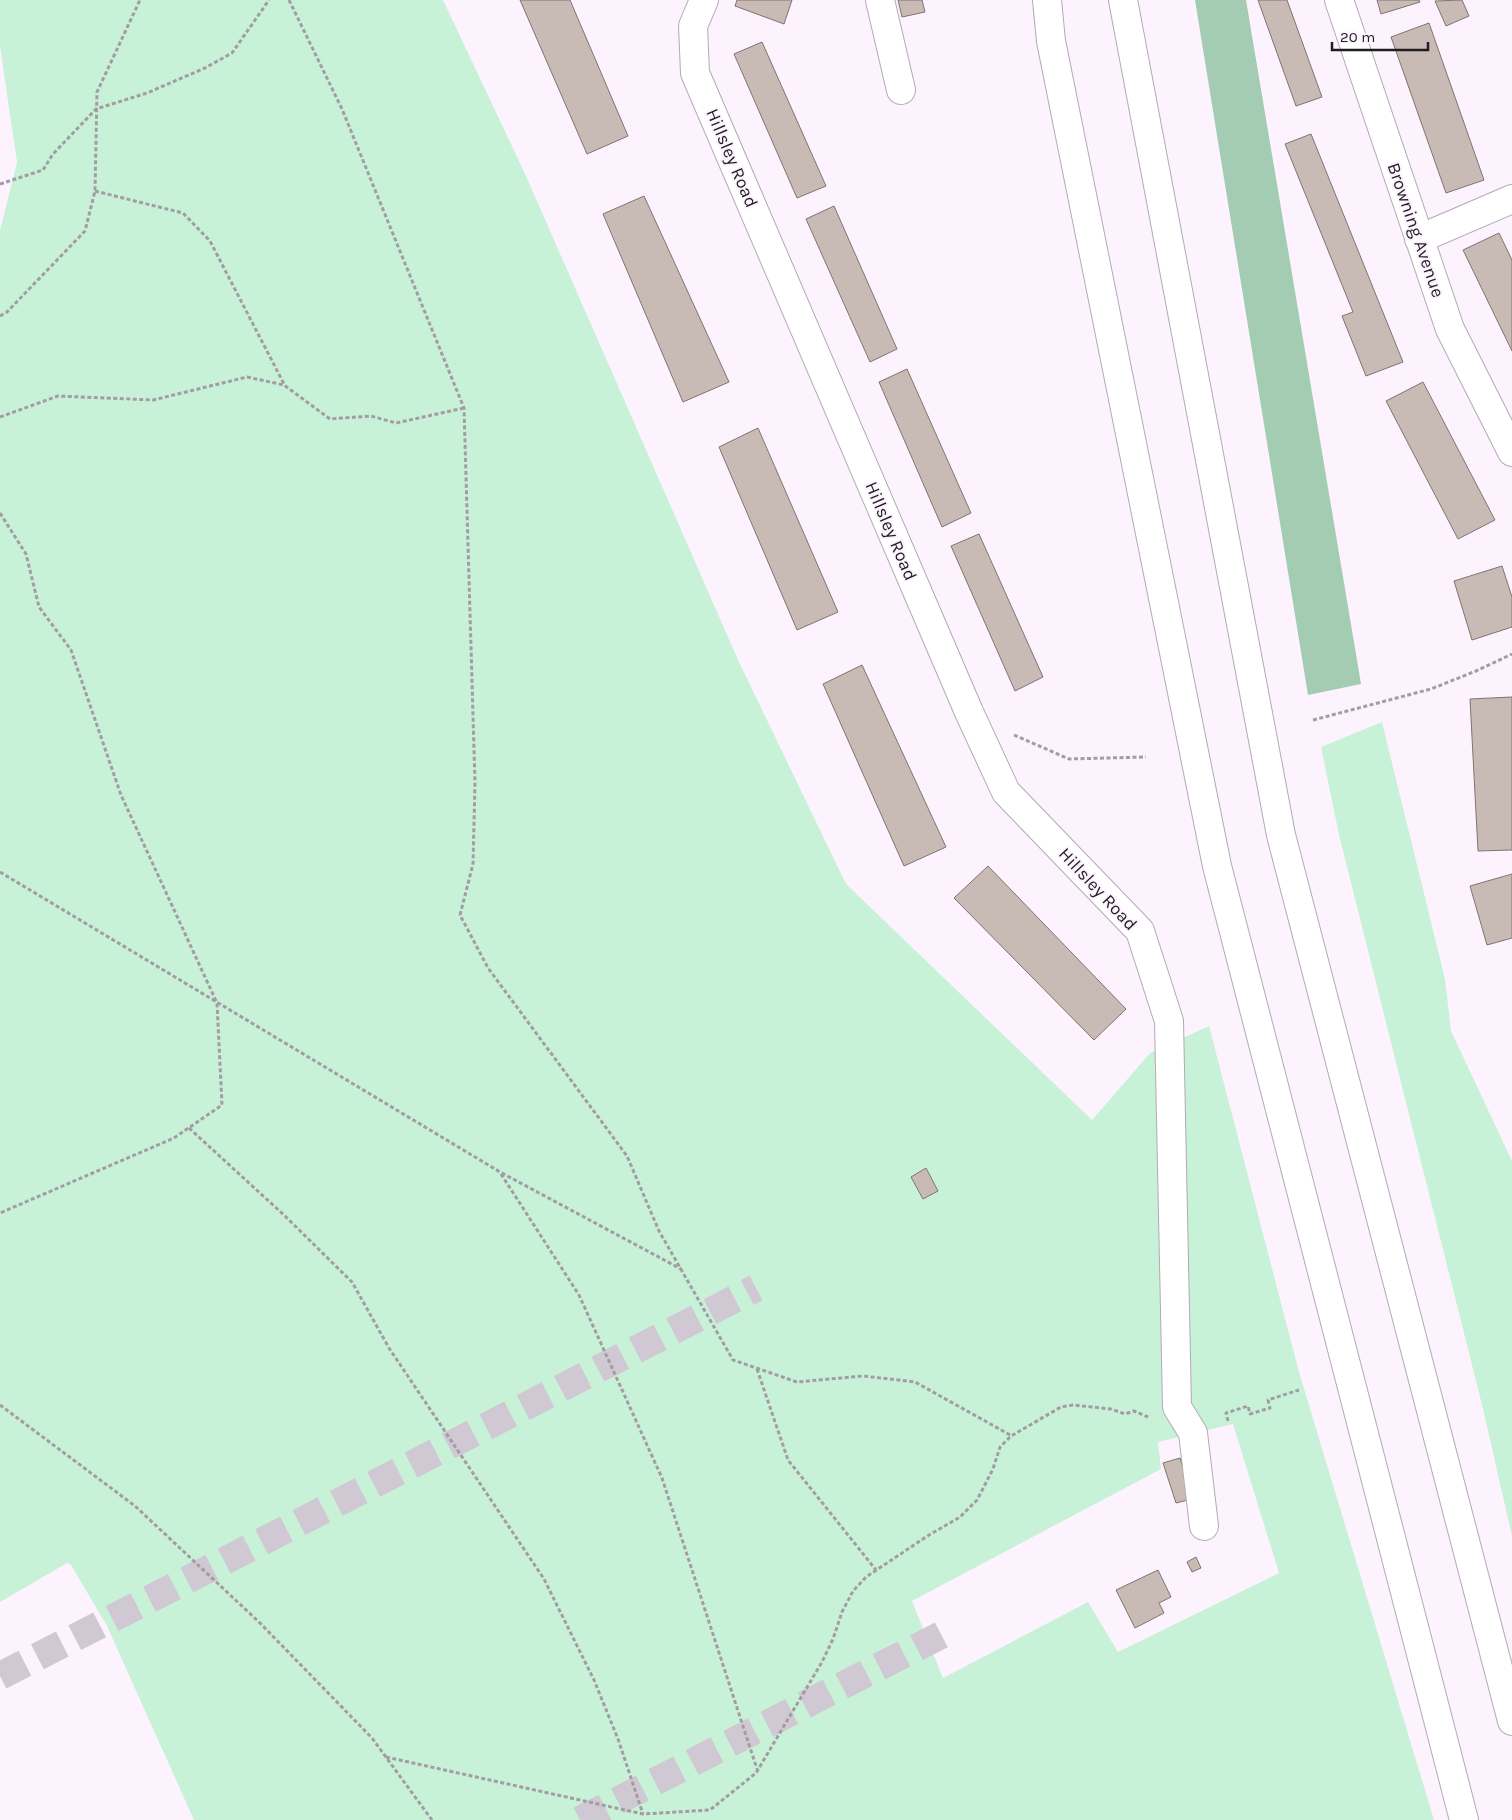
<svg xmlns="http://www.w3.org/2000/svg" width="1512" height="1820" viewBox="0 0 1512 1820" font-family="Karla,sans-serif">
<rect width="100%" height="100%" fill="#fcf3fe"/>
<path fill="#c8f2d8" fill-rule="evenodd" d="M0 0H443L526 176 739 662 846 884 1092 1120 1150 1053 1209 1026 1299 1372 1434 1820H194L107 1626 71 1565 67 1563 0 1602V231L17 162 0 46ZM1233 1424 1279 1573 1118 1652 1088 1602 943 1678 912 1601 1161 1469 1158 1442Z
M1382 722 1445 979 1451 1031 1512 1161V1536L1483 1409 1339 835 1321 747Z"/>
<path fill="#a3ccb3" d="M1195 0H1246L1361 684 1308 695Z"/>
<path fill="#c8bbb5" stroke="#80746e" d="M520 0H570L628 136 587 154Z
M737 0H792L784 24 735 6Z
M898 0H922L925 12 902 17Z
M1258 0H1287L1322 97 1296 106Z
M1377 0H1419L1420 2 1381 14Z
M1462 0 1469 16 1446 26 1435 1Z
M1429 23 1484 180 1446 193 1391 37Z
M762 42 826 186 797 198 734 54Z
M1311 134 1403 362 1366 376 1342 316 1353 312 1285 144Z
M644 196 729 382 683 402 603 214Z
M834 206 897 349 870 362 806 219Z
M1499 233 1512 260V351L1463 250Z
M907 369 971 513 942 527 879 382Z
M1423 382 1495 520 1458 539 1386 401Z
M758 428 838 612 797 630 719 447Z
M979 534 1043 677 1015 691 951 546Z
M1502 566 1512 597V627L1472 640 1454 581Z
M862 665 946 847 904 866 823 684Z
M1512 697V850L1478 851 1470 699Z
M988 866 1126 1009 1094 1040 954 898Z
M1512 874V938L1487 945 1470 886Z
M926 1168 938 1191 923 1199 911 1177Z
M1180 1458 1192 1499 1176 1503 1163 1463Z
M1196 1557 1201 1568 1192 1572 1187 1562Z
M1158 1570 1171 1597 1159 1603 1164 1613 1135 1628 1116 1590Z"/>
<g fill="none" stroke-linecap="round" stroke-linejoin="round">
<path stroke="#d0c8d2" stroke-width="28" stroke-dasharray="28 14" stroke-linecap="butt" d="M0 1676 756 1288
M580 1820 943 1634"/>
<g stroke="#b2aab4" stroke-width="30">
<path id="minor" d="M704 0 693 26 695 73 969 712 1006 792 1140 931 1169 1021 1177 1407 1193 1433 1204 1526
M880 0 901 90
M1339 0 1450 329 1512 452
M1419 239 1512 199"/>
</g>
<g stroke="#b2aab4" stroke-width="30">
<path id="highway" d="M1047 0 1051 41 1217 866 1464 1820
M1123 0 1281 835 1512 1721"/>
</g>
<path stroke="#a39ca5" stroke-width="3" stroke-dasharray="4 2.5" stroke-linecap="butt" d="M289 0 342 109 464 408 475 783 473 864 460 915 488 968 627 1156 659 1231 733 1360 797 1382 863 1376 915 1382 1012 1436
M0 184 43 170 53 154 96 109 147 93 205 68 232 53 269 0
M95 191 183 213 210 241 284 384
M0 316 7 312 85 231 95 191 97 92 140 0
M0 417 58 396 153 400 247 377 284 385 330 419 371 416 396 423 464 408
M0 513 26 554 39 607 71 650 121 795 217 1003 222 1105 174 1138 0 1213
M1313 720 1431 689 1476 671 1512 654
M1014 735 1069 759 1146 757
M0 872 500 1172 681 1269
M189 1128 285 1216 352 1282 389 1348 544 1579 594 1680 618 1739 643 1814
M501 1174 579 1295 662 1478 757 1769
M757 1369 788 1460 876 1570
M0 1405 135 1506 259 1622 372 1738 432 1820
M1228 1421 1226 1413 1248 1406 1250 1414 1270 1408 1268 1400 1299 1390
M386 1757 643 1814 710 1810 756 1773 822 1662 833 1639 842 1612 853 1591 866 1577 929 1535 960 1517 977 1500 993 1469 1000 1447 1011 1436 1061 1407 1073 1405 1111 1409 1125 1414 1134 1411 1148 1417"/>
<use href="#minor" stroke="#fff" stroke-width="28"/>
<use href="#highway" stroke="#fff" stroke-width="28"/>
</g>
<g text-anchor="middle" stroke-width="4" stroke-linejoin="round" paint-order="stroke">
<g font-size="18" fill="#201d21" stroke="#fcf3fe">
<text transform="translate(732 158) rotate(67)" y="6">Hillsley Road</text>
<text transform="translate(1416 230) rotate(71)" y="6">Browning Avenue</text>
<text transform="translate(891 531) rotate(67)" y="6">Hillsley Road</text>
<text transform="translate(1098 889) rotate(47)" y="6">Hillsley Road</text>
</g>
</g>
<path d="M1332 42v8h96v-8" fill="none" stroke="#201d21" stroke-width="2.5"/>
<text x="1340" y="42" font-size="15" fill="#201d21" stroke="#fcf3fe" stroke-width="4" paint-order="stroke">20 m</text>
</svg>
